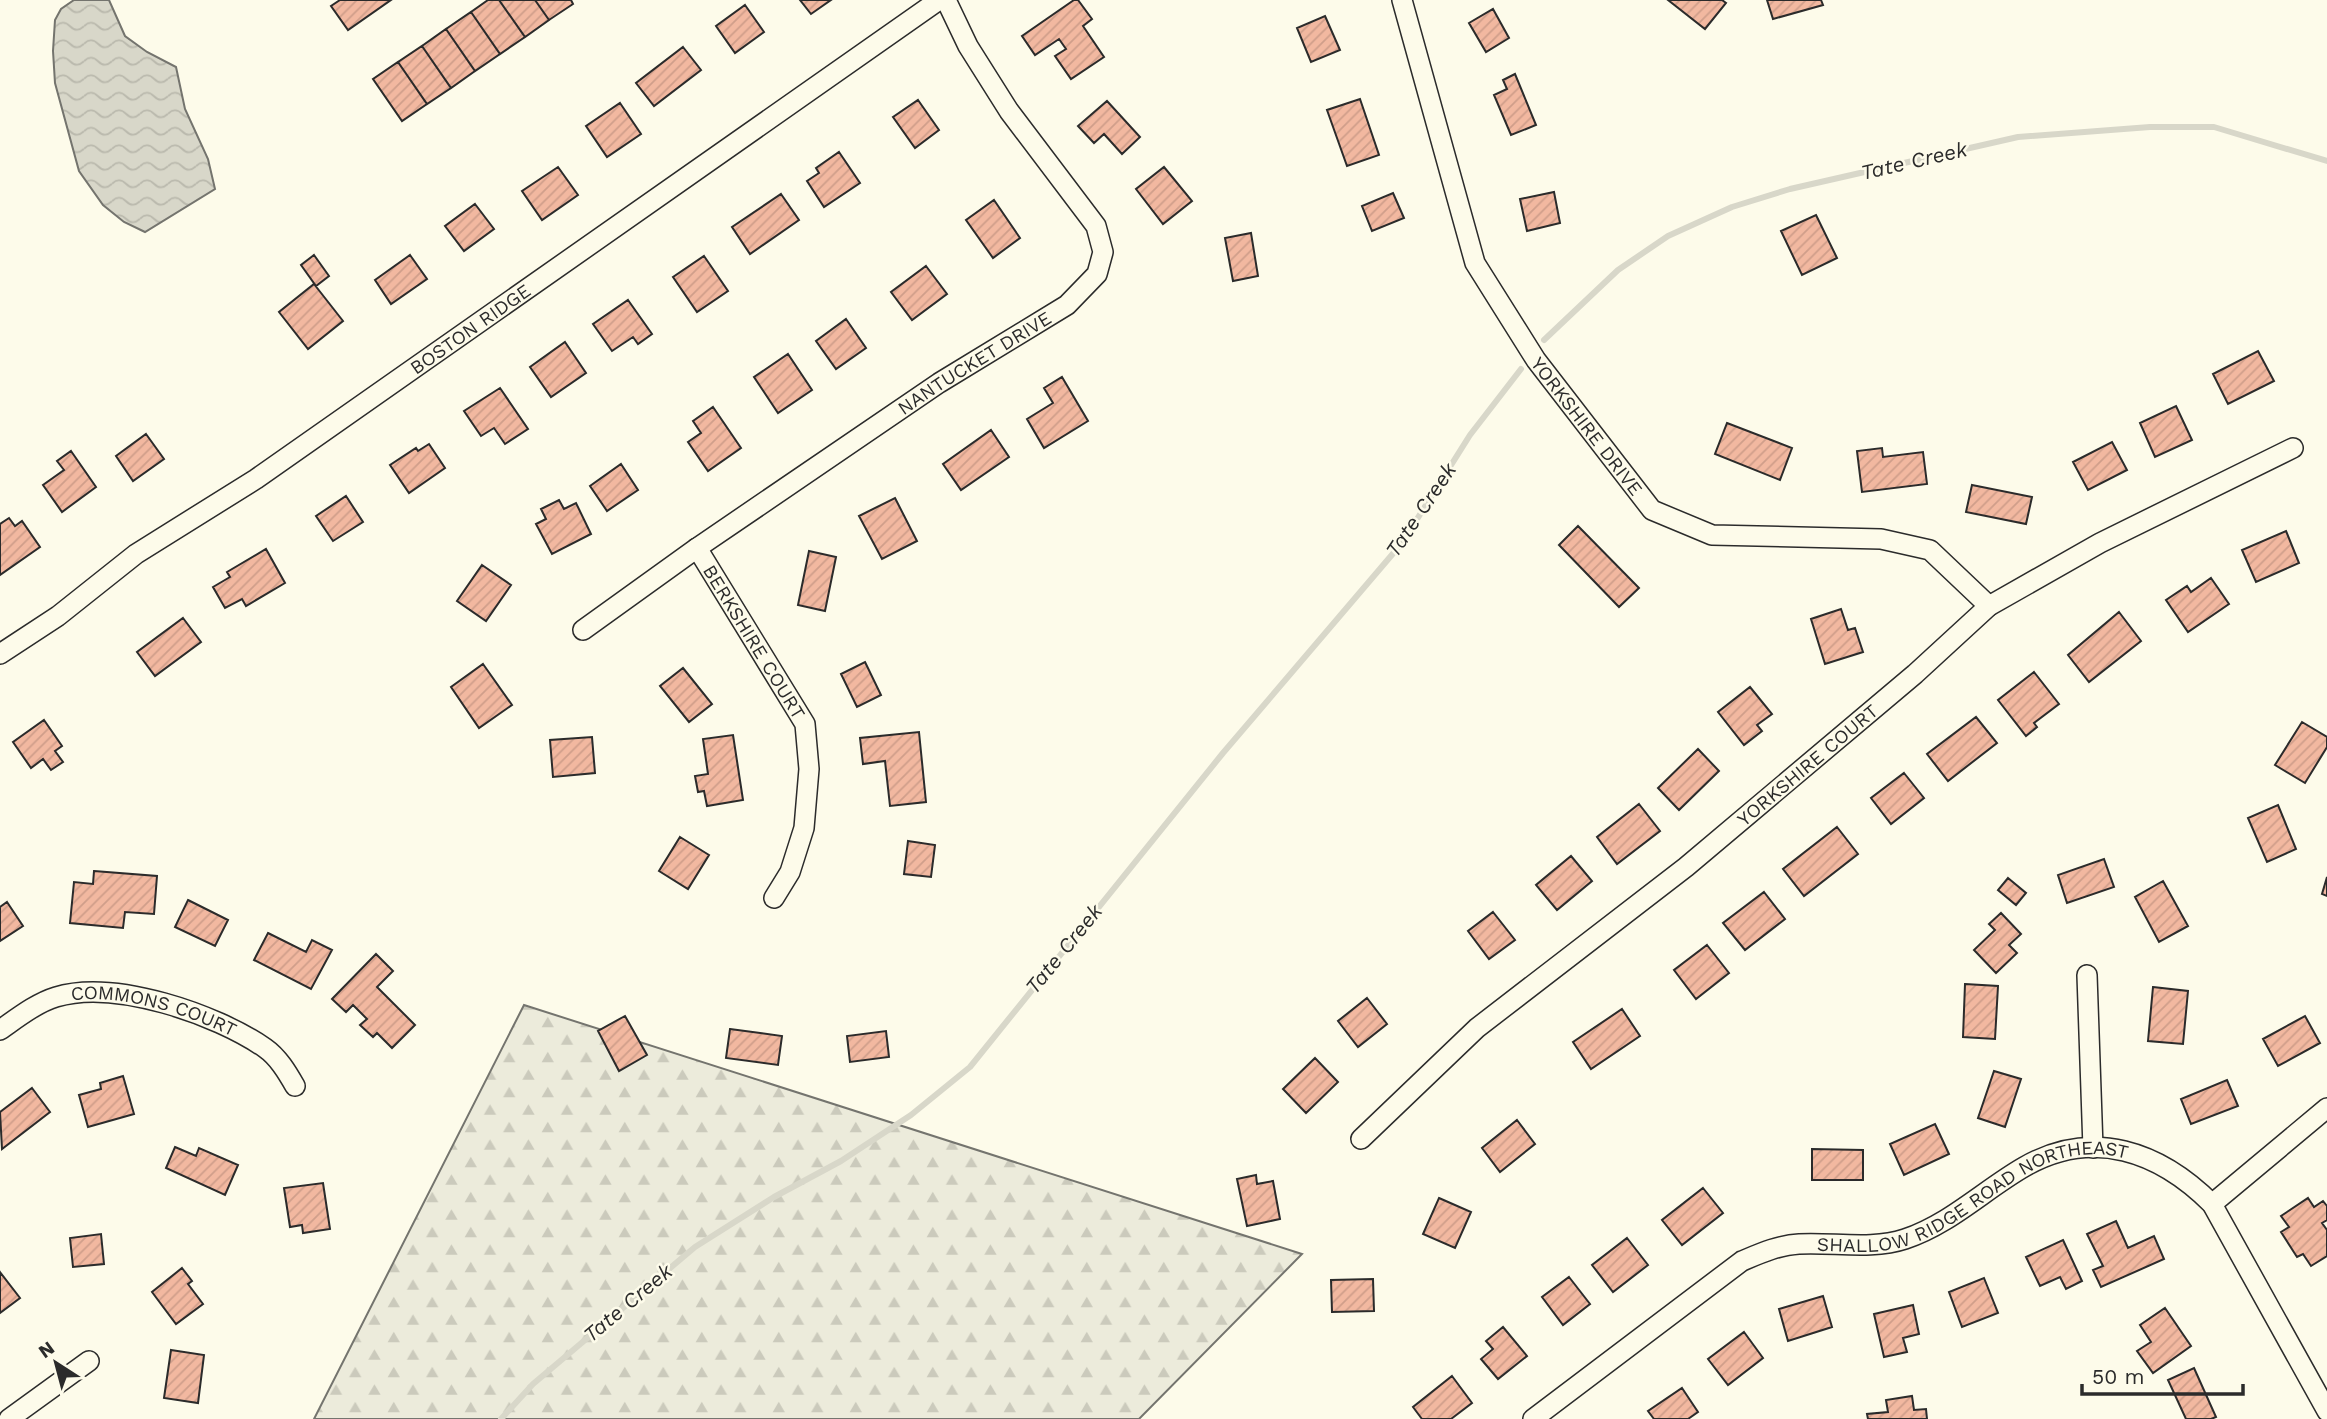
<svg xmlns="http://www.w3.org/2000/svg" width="2327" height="1419" viewBox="0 0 2327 1419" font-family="'Work Sans',sans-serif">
<defs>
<pattern id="forest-firs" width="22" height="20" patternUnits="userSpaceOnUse" patternTransform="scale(1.75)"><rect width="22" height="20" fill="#ecebdb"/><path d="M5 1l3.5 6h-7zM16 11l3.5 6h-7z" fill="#cbcabc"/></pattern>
<pattern id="water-waves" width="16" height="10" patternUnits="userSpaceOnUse" patternTransform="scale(1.75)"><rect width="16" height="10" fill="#d8d7c9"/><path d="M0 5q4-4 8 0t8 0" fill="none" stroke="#bab9ad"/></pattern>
<pattern id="building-hatch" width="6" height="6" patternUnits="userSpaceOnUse" patternTransform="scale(1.75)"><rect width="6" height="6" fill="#f2b8a0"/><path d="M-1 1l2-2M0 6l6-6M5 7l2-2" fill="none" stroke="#d09e8a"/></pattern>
</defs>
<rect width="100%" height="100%" fill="#fdfbea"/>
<path fill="url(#forest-firs)" stroke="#74746e" stroke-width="2" d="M524 1005 1302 1254 1139 1419H314Z"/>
<path fill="url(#water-waves)" stroke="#74746e" stroke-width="2" d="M74 0H109L125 36 147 52 176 67 185 109 208 159 215 189 145 232 124 222 103 205 79 171 55 83 53 51 55 20 61 9Z"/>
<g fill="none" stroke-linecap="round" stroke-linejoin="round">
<path stroke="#d8d7c9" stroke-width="6" d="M1544 340 1618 270 1668 236 1732 207 1790 189 2018 137 2150 127H2214L2327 161
M501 1419 533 1384 695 1247 774 1197 841 1161 911 1115 970 1067 1223 753 1402 543 1470 435 1521 369"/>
</g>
<path fill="url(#building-hatch)" stroke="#2b2b2b" stroke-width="2" d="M340 0H391L348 30 331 6Z
M488 0H499L525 37 500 54 471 12Z
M499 0H535L549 20 525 37Z
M535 0H571L573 4 549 20Z
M800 0H831L811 14Z
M1074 0H1078L1092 19 1083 26 1104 57 1071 79 1055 56 1066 49 1059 39 1035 55 1022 36Z
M1668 0H1722L1726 3 1705 29Z
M1767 0H1821L1823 5 1773 19Z
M745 5 764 32 735 53 716 26Z
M1493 9 1509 38 1486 52 1469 23Z
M471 12 500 54 475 71 446 29Z
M1325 16 1340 50 1311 62 1297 28Z
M446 29 475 71 451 88 422 46Z
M422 46 451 88 427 104 398 62Z
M683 47 701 70 654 106 636 83Z
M398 62 427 104 402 121 373 79Z
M1515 74 1536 125 1511 135 1494 95 1507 89 1503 80Z
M1360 99 1379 155 1347 166 1327 110Z
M918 100 939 130 915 148 893 117Z
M1107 101 1140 137 1122 154 1104 134 1094 143 1078 126Z
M620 103 641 134 607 157 586 126Z
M839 152 860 183 824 207 807 181 819 173 816 168Z
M558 167 578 195 542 220 522 191Z
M1164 167 1192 201 1163 224 1136 189Z
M1554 192 1560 223 1527 231 1520 199Z
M1393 193 1404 218 1372 231 1362 206Z
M781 194 799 220 750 254 732 227Z
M994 200 1020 238 993 258 966 220Z
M475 204 494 229 464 251 445 226Z
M1816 215 1837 258 1802 275 1781 231Z
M1251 233 1258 276 1233 281 1225 238Z
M314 255 329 276 316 286 301 265Z
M410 255 427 279 391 304 375 280Z
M704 256 728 291 697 312 673 277Z
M926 266 947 294 912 320 891 292Z
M314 284 343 321 308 349 279 312Z
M628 300 652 334 638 344 633 337 612 351 593 324Z
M846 319 866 348 836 369 816 341Z
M565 342 586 373 551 397 530 367Z
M2258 351 2274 381 2228 404 2213 374Z
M788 354 812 390 778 413 754 377Z
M1062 377 1088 421 1044 448 1027 419 1053 403 1044 388Z
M500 388 528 429 505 444 494 428 481 436 464 411Z
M2176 406 2192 440 2155 457 2140 423Z
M713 407 741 448 708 471 688 442 701 433 693 421Z
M1727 423 1792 448 1780 480 1715 454Z
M991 430 1009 457 961 490 943 464Z
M146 434 164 459 133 481 116 456Z
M2112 442 2127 470 2088 490 2073 462Z
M429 444 445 468 409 493 390 465 416 448 418 451Z
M1882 448 1883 457 1923 452 1927 484 1862 492 1857 451Z
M71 451 96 487 62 512 43 485 64 470 57 461Z
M621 464 638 490 607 511 590 486Z
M1972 485 2032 497 2026 524 1966 512Z
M346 496 363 522 333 541 316 516Z
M895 498 917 541 882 559 859 516Z
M559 500 564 509 576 503 591 534 552 554 536 524 546 519 541 509Z
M9 518 15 526 22 521 40 547 0 575V524Z
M1578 526 1639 588 1619 607 1559 545Z
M2286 531 2299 563 2256 582 2242 550Z
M266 549 285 583 246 606 242 599 225 608 213 587 230 577 227 572Z
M809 551 836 557 825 611 798 605Z
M482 565 511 585 486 621 457 601Z
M2211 578 2229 604 2188 632 2166 600 2187 586 2191 592Z
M1841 609 1848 630 1855 628 1863 652 1825 664 1811 619Z
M2119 612 2141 641 2089 682 2068 655Z
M183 618 201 642 155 676 137 652Z
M865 662 881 695 857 707 841 674Z
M483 664 512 705 479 728 451 687Z
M683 668 712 704 689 722 660 686Z
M2034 672 2059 704 2034 723 2037 727 2026 736 1998 700Z
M1750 687 1772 714 1757 725 1762 731 1744 745 1718 712Z
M1976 717 1997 743 1948 781 1927 754Z
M44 720 62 746 55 751 63 762 51 770 43 759 31 768 13 742Z
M2302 722 2327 737V747L2305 783 2275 765Z
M919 732 926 802 890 806 885 761 863 764 860 738Z
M733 735 743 800 707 806 704 791 698 792 695 776 708 774 703 739Z
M592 737 595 773 553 777 550 740Z
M1698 749 1719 771 1679 810 1658 788Z
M1904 773 1924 798 1891 824 1871 798Z
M1639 804 1660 831 1617 864 1597 837Z
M2278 805 2296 849 2267 862 2248 818Z
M1837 827 1858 854 1804 896 1783 869Z
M680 837 709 855 688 889 659 871Z
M908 841 935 845 931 877 904 874Z
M1571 856 1592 881 1557 910 1536 885Z
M2104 859 2114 887 2067 903 2058 875Z
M94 871 157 876 154 914 125 912 123 928 70 923 74 882 93 884Z
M2327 877V896L2322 894Z
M2008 878 2026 893 2016 905 1998 890Z
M2163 881 2188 926 2159 942 2135 897Z
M1764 892 1785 919 1745 950 1723 923Z
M188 900 228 920 215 946 175 927Z
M7 902 23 926 0 941V907Z
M1493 912 1515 940 1489 959 1468 931Z
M2001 913 2021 934 2009 945 2017 953 1996 973 1974 950 1995 930 1989 924Z
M268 933 306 952 312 940 332 950 311 989 254 960Z
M1707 945 1729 973 1696 999 1674 970Z
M376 954 393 971 377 987 415 1025 392 1048 377 1033 373 1037 360 1025 367 1019 353 1005 346 1012 332 999Z
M1965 984 1998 986 1995 1039 1963 1037Z
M2153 987 2188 991 2183 1044 2148 1041Z
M1367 998 1387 1024 1358 1047 1338 1021Z
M1622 1009 1640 1036 1591 1069 1573 1042Z
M625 1016 647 1055 619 1071 598 1031Z
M2305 1016 2320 1043 2278 1066 2263 1039Z
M730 1029 782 1036 778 1065 726 1058Z
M886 1031 889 1057 850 1062 847 1036Z
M1315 1058 1338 1082 1306 1113 1283 1089Z
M1994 1071 2021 1079 2005 1127 1978 1118Z
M123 1076 134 1114 88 1127 79 1095 101 1089 100 1083Z
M2227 1080 2238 1106 2191 1124 2181 1099Z
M32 1088 50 1112 2 1149 0 1112Z
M1517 1120 1535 1144 1500 1172 1482 1148Z
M1935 1124 1949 1154 1904 1175 1890 1144Z
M175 1147 196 1156 199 1148 238 1165 225 1195 166 1168Z
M1812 1149 1863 1150V1180H1812Z
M1256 1175 1257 1184 1273 1181 1280 1219 1247 1226 1237 1179Z
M323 1183 330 1229 303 1233 302 1225 290 1227 284 1188Z
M1703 1188 1723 1213 1682 1245 1662 1220Z
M1439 1198 1471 1212 1455 1248 1423 1234Z
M2308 1198 2314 1207 2323 1201 2327 1206V1220L2322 1223 2327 1230V1256L2311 1266 2303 1254 2297 1257 2281 1232 2289 1227 2281 1216Z
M2116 1221 2128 1248 2154 1236 2164 1259 2101 1287 2093 1270 2103 1266 2087 1234Z
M101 1234 104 1264 73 1267 70 1238Z
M1627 1238 1648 1265 1613 1292 1592 1265Z
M2063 1240 2082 1281 2066 1289 2060 1277 2040 1286 2026 1257Z
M182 1268 192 1281 188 1284 203 1304 176 1324 152 1292Z
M0 1272 20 1298 0 1313Z
M1569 1277 1590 1304 1563 1325 1542 1297Z
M1984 1278 1998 1313 1962 1327 1949 1292Z
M1373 1279 1374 1311 1332 1312 1331 1280Z
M1823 1296 1832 1327 1788 1341 1779 1309Z
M1913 1305 1919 1334 1903 1338 1907 1352 1884 1357 1874 1314Z
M2165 1308 2191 1346 2153 1373 2137 1351 2151 1342 2140 1325Z
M1503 1327 1527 1356 1498 1379 1481 1359 1493 1349 1486 1341Z
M1744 1332 1763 1358 1728 1385 1708 1359Z
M171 1350 204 1355 198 1403 164 1398Z
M2194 1368 2216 1417 2211 1419H2186L2168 1380Z
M1452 1376 1472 1403 1451 1419H1422L1413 1407Z
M1682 1388 1698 1412 1688 1419H1654L1648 1411Z
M1912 1396 1914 1410 1926 1409 1927 1419H1868L1867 1414 1888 1412 1886 1400Z"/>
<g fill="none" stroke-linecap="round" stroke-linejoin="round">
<g stroke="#2b2b2b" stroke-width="22">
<g id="street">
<path id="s1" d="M1402 0 1475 263 1536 360 1652 510 1712 535 1881 539 1930 550 1989 606"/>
<path id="s2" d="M697 548 805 724 809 769 804 828 790 872 774 898"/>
<path id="s3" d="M583 630 697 548 939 383 1067 305 1097 274 1103 252 1096 226 1009 111 968 46 946 0"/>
<path id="s4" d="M0 654 58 616 136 554 256 479 939 0"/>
<path d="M2087 975 2093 1148"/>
<path id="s5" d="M0 1030C16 1019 36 1003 56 997 114 979 216 1014 265 1048 278 1057 287 1072 295 1086"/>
<path id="s6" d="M1361 1139 1477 1028 1686 867 1915 674 1989 606 2100 543 2293 448"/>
<path d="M2212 1204 2327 1108"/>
<path d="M9 1419 89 1361"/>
<path id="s7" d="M1533 1419 1742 1261C1761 1253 1779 1245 1799 1244 1833 1242 1872 1250 1905 1239 1950 1224 1984 1190 2024 1167 2093 1127 2160 1152 2212 1204L2327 1411"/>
</g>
</g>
<use href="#street" stroke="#fdfbea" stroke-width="19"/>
</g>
<g text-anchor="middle" stroke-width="5" stroke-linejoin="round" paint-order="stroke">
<g font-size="19" fill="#2b2b2b" stroke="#fdfbea">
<text dy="7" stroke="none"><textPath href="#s4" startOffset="572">BOSTON RIDGE</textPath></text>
<text dy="7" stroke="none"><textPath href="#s3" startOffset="474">NANTUCKET DRIVE</textPath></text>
<text dy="7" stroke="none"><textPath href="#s1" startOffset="471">YORKSHIRE DRIVE</textPath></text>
<text dy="7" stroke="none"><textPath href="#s2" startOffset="110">BERKSHIRE COURT</textPath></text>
<text dy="7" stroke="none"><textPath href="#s6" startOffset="583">YORKSHIRE COURT</textPath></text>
<text dy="7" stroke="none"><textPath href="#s5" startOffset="166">COMMONS COURT</textPath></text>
<text dy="7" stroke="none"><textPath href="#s7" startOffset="508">SHALLOW RIDGE ROAD NORTHEAST</textPath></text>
</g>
<g font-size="21" font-style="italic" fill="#2b2b2b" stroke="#fdfbea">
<text transform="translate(1914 161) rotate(-13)" y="7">Tate Creek</text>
<text transform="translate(1421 510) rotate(-56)" y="7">Tate Creek</text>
<text transform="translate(1064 949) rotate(-51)" y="7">Tate Creek</text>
<text transform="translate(628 1303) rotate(-40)" y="7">Tate Creek</text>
</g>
</g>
<g transform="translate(56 1363) rotate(324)" stroke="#fdfbea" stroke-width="5" paint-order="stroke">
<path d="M0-5L12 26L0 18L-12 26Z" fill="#2b2b2b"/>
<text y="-10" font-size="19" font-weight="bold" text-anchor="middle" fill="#2b2b2b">N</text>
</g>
<path d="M2082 1384v10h161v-10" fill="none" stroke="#2b2b2b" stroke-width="3.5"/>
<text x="2092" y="1384" font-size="21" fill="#2b2b2b" stroke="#fdfbea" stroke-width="5" paint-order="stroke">50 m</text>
</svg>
